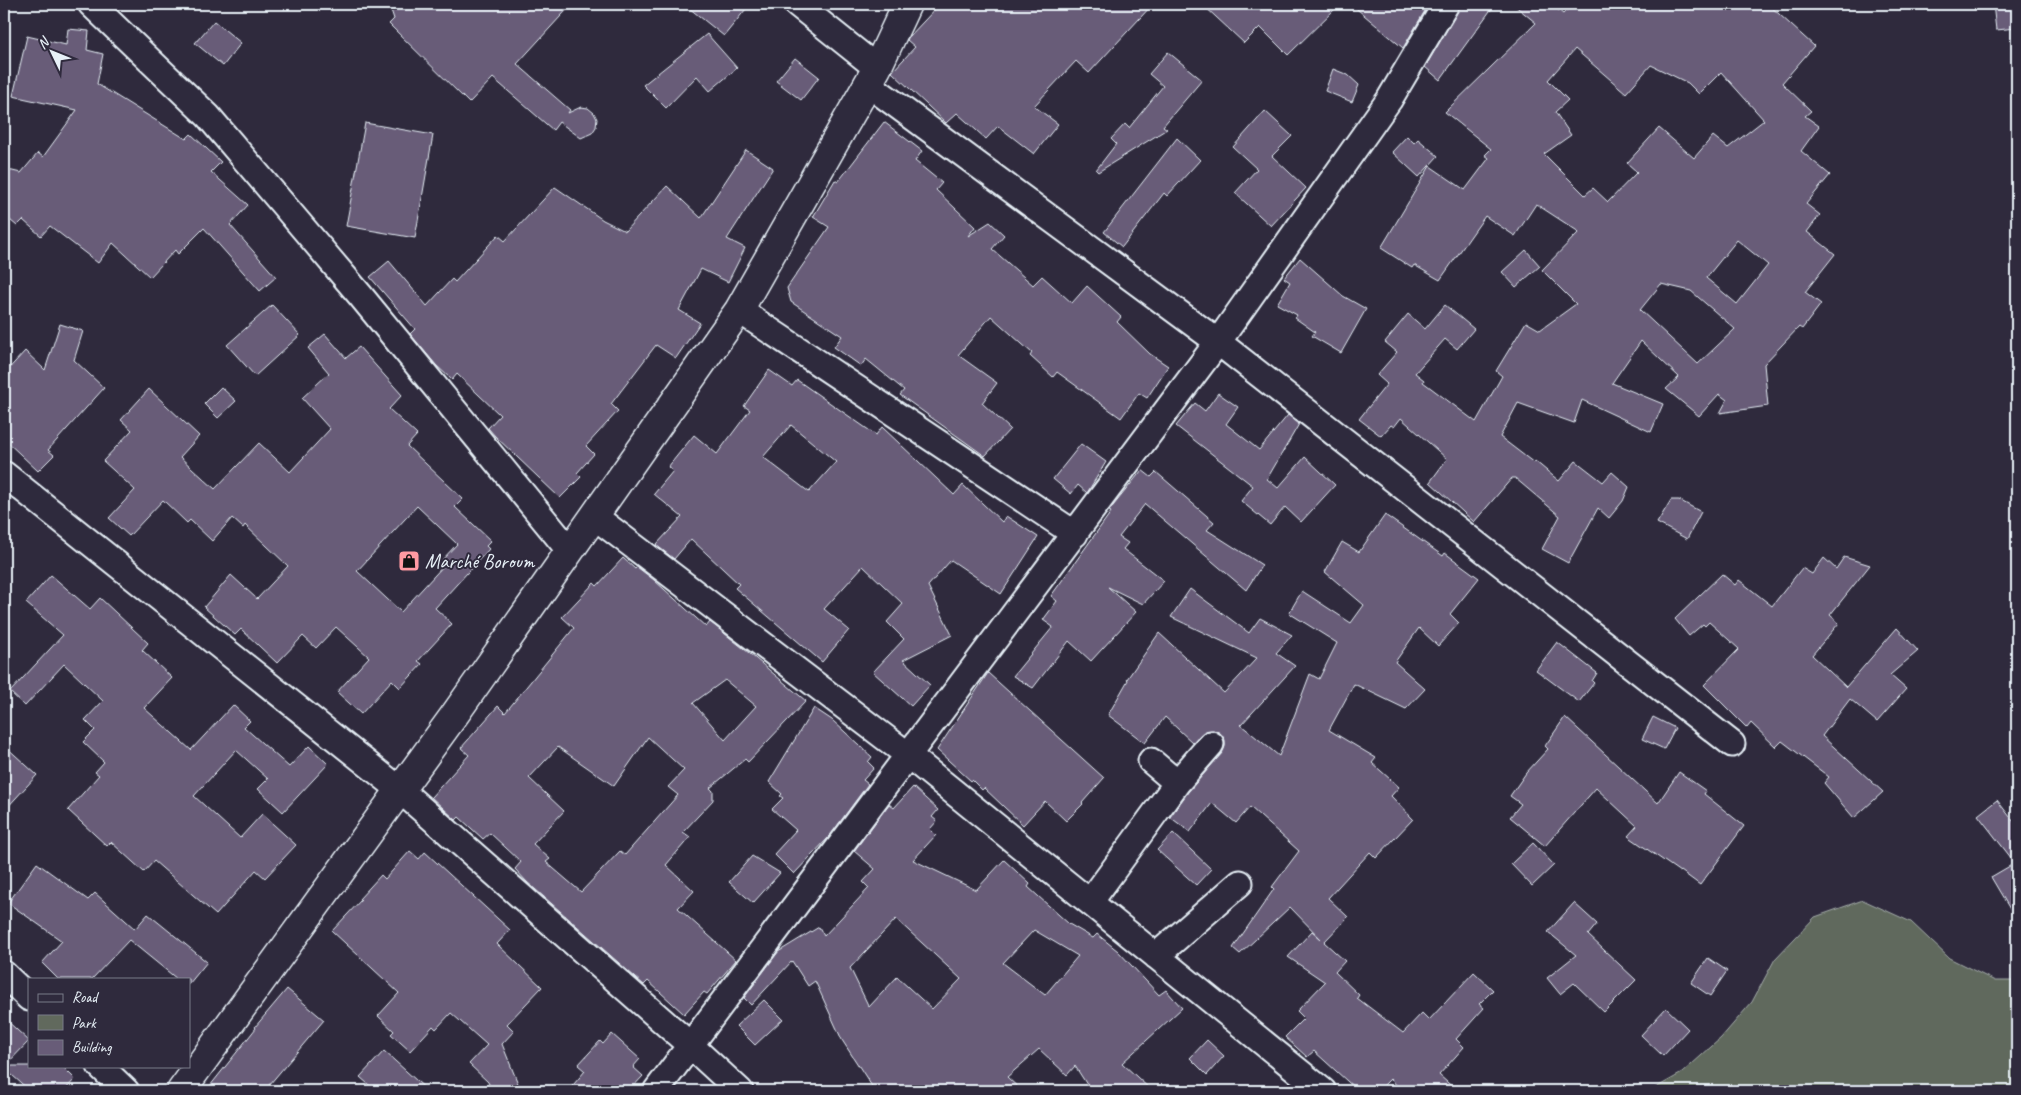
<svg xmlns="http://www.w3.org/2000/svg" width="2021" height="1095" viewBox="0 0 2021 1095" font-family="Caveat,sans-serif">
<rect width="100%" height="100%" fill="#2f2a3d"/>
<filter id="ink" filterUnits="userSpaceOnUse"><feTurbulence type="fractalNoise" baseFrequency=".02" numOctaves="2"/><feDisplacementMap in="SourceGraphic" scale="10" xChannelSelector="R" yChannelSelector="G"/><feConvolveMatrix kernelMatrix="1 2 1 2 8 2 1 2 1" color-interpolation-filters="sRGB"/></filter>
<g filter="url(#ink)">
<path fill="#61695d" stroke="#a4adaa" d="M1863 900 1911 922 1949 958 1995 981H2017V1091H1650L1682 1073 1721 1038 1752 1002 1775 959 1815 917Z"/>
<path fill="#685c78" stroke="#e8f1f8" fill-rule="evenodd" d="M389 4H572L517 64 570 110 568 113 581 107 588 108 594 113 597 119 596 127 592 133 581 138 559 122 553 130 493 78 469 103 389 24 394 19Z
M684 4H750L724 36Z
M940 4H1153L1089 73 1076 61 1034 106 1058 124 1034 154 998 126 986 139 957 113 946 123 892 72 915 47 907 40 908 38Z
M1202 4H1340L1288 55 1260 27 1244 43Z
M1351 4H1429L1403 48Z
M1460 4H1495L1440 80 1425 67 1458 11Z
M1513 4H1551L1563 14 1573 4H1768L1814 46 1782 83 1811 111 1805 116 1819 126 1801 151 1830 175 1806 204 1820 215 1807 232 1835 254 1805 292 1821 304 1802 329 1799 327 1764 364 1768 406 1720 413 1727 400 1719 394 1699 416 1666 389 1679 377 1641 341 1612 383 1663 404 1651 432 1582 400 1574 423 1518 403 1500 437 1534 463 1535 461 1559 481 1576 461 1603 482 1612 472 1629 487 1623 501 1609 518 1598 508 1568 563 1542 549 1560 516 1515 478H1512L1474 522 1430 482 1447 459 1401 418 1394 427 1391 425 1381 436 1359 419 1387 384 1377 375 1397 352 1385 342 1408 314 1425 329 1445 305 1474 329 1457 349 1445 339 1415 373 1424 380 1423 382 1476 422 1502 376 1496 371 1526 322 1540 330 1576 304 1542 270 1579 232 1536 204 1515 236 1485 216 1440 280 1414 265 1412 268 1381 248 1430 166 1465 190 1489 158 1485 155 1491 149 1445 112 1536 23ZM1575 49 1626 93 1651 65 1688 83 1699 94 1721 72 1764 120 1728 148 1713 136 1694 158 1659 128 1627 163 1637 172 1608 202 1593 188 1585 195 1544 154 1571 135 1555 112 1568 100 1548 80ZM1737 240 1768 265 1737 304 1706 278ZM1661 284 1691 291 1735 329 1698 364 1640 310Z
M1993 4H2017V28L1996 30Z
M214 21 241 43 223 66 195 43Z
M68 29 89 31 87 50 103 54 97 84 186 139 191 134 221 162 211 172 248 205 230 225 276 277 260 291 204 228 178 254 175 250 150 277 113 243 98 263 50 226 41 236 23 220 17 226 4 215V169L21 173 38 153 43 157 77 110 13 96 27 36 66 45Z
M707 34 737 68 710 91 697 76 666 108 643 85Z
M1168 52 1202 80 1163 126 1167 129 1098 172 1096 170 1116 144 1111 139 1125 124 1129 128 1163 86 1149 74Z
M795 58 819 77 801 100 776 81Z
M1333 69 1348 75 1359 85 1352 102 1325 91Z
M1265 111 1292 136 1272 156 1306 188 1271 226 1235 193 1257 169 1233 147Z
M884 122 922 151 915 161 942 183 936 190 975 227 968 236 990 222 1004 235 992 249 1033 285 1042 276 1072 303 1087 286 1121 317 1117 322 1150 354 1168 366 1147 398 1139 393 1121 418 1057 372 1053 377 1030 356 1032 353 991 316 958 355 997 383 982 403 1010 429 985 456 900 395 904 390 866 359 861 366 834 347 842 336 791 302 787 288 829 227 813 217 835 180 838 182Z
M365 123 433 135 415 238 346 226Z
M1407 136 1414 143 1418 139 1438 156 1419 177 1392 152Z
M1177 138 1200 160 1167 196 1164 193 1122 247 1104 232Z
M746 150 773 168 727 239 745 248 728 282 701 269 679 310 700 323 676 358 656 345 611 404 618 411 586 446 594 454 577 473 581 477 560 498 495 436 488 428 500 415 457 374 452 380 436 365 410 334 415 329 370 277 389 261 427 306 452 279 455 282 498 235 505 241 555 187 603 220 625 231 667 186 701 218Z
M1526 250 1540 266 1516 287 1502 272Z
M1300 258 1343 296 1366 309 1341 353 1312 336 1315 332 1295 318 1297 315 1277 304 1290 282 1284 278Z
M272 305 300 335 255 376 227 345Z
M60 324 83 331 74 360 104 388 48 450 54 455 38 471 4 439V374L25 351 45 370Z
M325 334 346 358 359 347 402 395 389 409 417 435 407 446 463 499 455 507 491 541 486 546 489 549 435 608 452 624 418 661 422 664 400 688 392 680 361 714 337 692 369 657 336 627 316 648 303 636 277 663 241 629 235 635 204 607 231 575 257 599 288 566 245 525 243 528 232 518 212 541 190 520 187 523 163 500 129 536 109 518 135 490 103 461 132 430 121 420 149 389 199 436 180 457 215 489 259 443 290 472 330 429 302 398 329 373 308 348ZM417 506 457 544 442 560 446 563 401 612 357 571Z
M769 370 792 386 797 380 876 435 882 427 954 495 963 485 1002 522 1006 516 1038 537 1001 594 951 560 928 586 952 635 903 660 930 685 911 706 873 672 904 639 887 622 903 604 863 566 824 609 849 630 822 662 735 588 739 584 691 539 674 559 656 545 682 517 654 494 673 471 668 467 694 435 717 454 750 410 744 406ZM791 425 836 462 809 492 763 457Z
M221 387 236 401 218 418 204 404Z
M1218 393 1238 407 1226 424 1259 450 1288 415 1299 424 1267 479 1278 488 1305 457 1335 485 1301 522 1285 507 1270 525 1241 501 1253 486 1176 426 1195 403 1205 411Z
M1081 444 1106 462 1087 493 1078 485 1071 494 1053 479Z
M1142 470 1151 477 1156 472 1214 522 1207 530 1262 565 1246 590 1145 504 1119 537 1128 543 1123 549 1164 581 1143 604 1108 587 1136 612 1091 661 1069 641 1033 688 1013 676 1053 627 1043 620 1057 601 1051 596 1111 512 1109 511Z
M1671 500H1679L1701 512 1687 539 1657 523Z
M1385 515 1443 556 1445 553 1479 578 1450 614 1459 623 1438 646 1419 628 1395 662 1425 689 1406 709 1354 684 1329 730 1376 758 1372 763 1399 787 1391 796 1413 819 1376 858 1370 852 1328 898 1348 917 1324 942 1345 961 1335 972 1359 995 1357 998 1403 1033 1422 1013 1429 1020 1474 972 1493 990 1479 1004 1484 1008 1456 1039 1464 1047 1439 1075 1457 1091H1403L1390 1079 1378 1091H1358L1314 1051 1307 1057 1285 1037 1304 1018 1297 1011 1325 982 1288 957 1312 931 1321 939 1290 907 1240 954 1233 948 1274 889 1272 887 1299 851 1250 807 1236 823 1212 803 1190 832 1170 817 1188 792 1222 753 1225 746V740L1220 733 1213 730 1206 731 1193 743 1165 717 1145 743 1108 715 1128 680 1127 679 1159 633 1224 693 1257 658 1171 617 1190 589 1249 633 1260 618 1292 635 1276 653 1295 666 1241 725 1279 756 1310 674 1319 679 1337 643 1289 613 1302 591 1351 623 1364 605 1325 572 1342 542 1359 552Z
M1844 557 1870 565 1830 615 1839 623 1812 655 1846 687 1897 628 1918 651 1890 675 1906 689 1877 722 1850 699 1822 736 1883 792 1854 818 1824 783 1829 777 1782 741 1776 747 1751 723 1747 728 1704 685 1739 649 1709 622 1705 626 1703 624 1689 636 1675 619 1722 574 1735 585 1739 580 1772 606 1802 568 1812 574 1824 558 1836 569Z
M623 558 635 569 637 567 654 580 706 627 710 622 743 648 806 701 748 762 745 759 710 788 713 791V800L683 832 690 837 666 865 694 891 678 908 736 960 707 994 704 992 684 1014 648 981 644 985 527 882 515 869 521 862 490 833 483 839 459 817 456 820 431 797 469 755 461 748 498 706 505 713 574 628 562 617 594 583 597 586ZM725 680 756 706 725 740 693 703ZM648 737 684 770 668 787 678 795 625 855 620 851 581 892 546 862 550 859 533 844 564 811 529 778 558 747 614 786Z
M51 575 90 609 100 598 148 643 142 650 172 678 144 708 191 750 233 705 250 721 244 727 289 767 309 746 328 764 283 812 258 789 268 779 236 750 194 796 240 838 262 814 296 845 265 878 256 870 216 915 154 861 144 872 111 842 107 846 68 810 99 775 95 772 104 762 83 742 95 730 85 720 103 701 64 664 25 706 10 692 63 635 26 603Z
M1557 642 1597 673 1592 681 1594 683 1579 702 1536 670Z
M988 673 1104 778 1082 803 1083 804 1066 821 1045 801 1023 825 984 788 982 790 972 780 971 781 937 750Z
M814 708 832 720 872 757 868 762 874 768 863 780 868 784 829 837 794 874 774 854 796 830 772 809 783 798 780 796 782 794 769 782Z
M1565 717 1658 803 1679 772 1706 791 1704 794 1744 826 1700 885 1681 871 1680 872 1628 836 1637 826 1596 788 1545 846 1510 817 1521 804 1510 796 1526 773 1548 749 1545 746Z
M1653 717 1675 728 1664 749 1642 739Z
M4 745 37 775 4 811Z
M913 787 938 810 932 817 937 821 930 829 936 835 913 860 976 890 1004 860 1030 884 1028 887 1069 924 1093 938 1097 934 1118 951 1159 995 1166 990 1182 1008 1122 1063 1152 1091H1091L1075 1066 1067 1075 1039 1049 1007 1077 1022 1091H875L842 1040 815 981 808 986 792 961 751 1005 744 998 778 952 819 927 824 936 869 888 863 882 875 869 854 851 889 804 894 808ZM896 919 961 979 932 1009 897 977 869 1007 850 968ZM1034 930 1078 956 1045 995 1003 963Z
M1997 800 2017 826V921L1991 877 2015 863 1978 815Z
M1173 833 1211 869 1196 885 1157 850Z
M1533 843 1554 865 1532 886 1511 864Z
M410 851 419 859 425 852 510 930 497 944 542 987 507 1024 514 1031 502 1044 521 1091H492L488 1082 469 1064 487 1045 451 1013 436 1029 433 1026 410 1051 391 1034 394 1031 378 1016 399 993 332 931 361 900 359 899 381 875 385 879Z
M752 856 780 873 753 903 729 882Z
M37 863 88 900 95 893 135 929 148 914 207 962 189 984V979H177L129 940 92 979H58L42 963 62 941 8 903Z
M1574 903 1597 924 1588 935 1636 980 1604 1012 1574 983 1560 994 1547 978 1576 955 1548 932Z
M1708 958 1727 971 1710 996 1691 983Z
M287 989 324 1020 264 1091H206L256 1028 255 1027Z
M764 1000 783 1019 755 1045 736 1026Z
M1666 1008 1688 1029 1663 1056 1641 1035Z
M4 1018 29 1041 5 1066H62L75 1079 64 1091H30L4 1068Z
M612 1034 640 1059 633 1067 643 1076 629 1091H568L585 1071 578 1065 600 1041 603 1044Z
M1207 1040 1224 1056 1207 1075 1190 1058Z
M384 1051 428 1091H376L360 1077Z"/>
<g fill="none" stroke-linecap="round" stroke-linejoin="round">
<g stroke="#e8f1f8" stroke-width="29">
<path id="minor" d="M91 4 208 116 360 295 569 550
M797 4 877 68
M868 84 1218 342 1732 744
M739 310 1075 534
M4 474 399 789 690 1045 740 1091
M594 516 908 755 1323 1091
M1151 761 1177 783
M1090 902 1177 783 1211 744
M1156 956 1240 883
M4 974 29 998
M100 1066 126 1091
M656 1091 1218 342 1389 100 1446 4"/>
</g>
<g stroke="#e8f1f8" stroke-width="31">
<path id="tertiary" d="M181 1091 453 717 739 310 877 68 907 4"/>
</g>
<use href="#minor" stroke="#2f2a3d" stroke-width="25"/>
<use href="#tertiary" stroke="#2f2a3d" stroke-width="28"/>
</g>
</g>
<defs>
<g id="shop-square" transform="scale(1.125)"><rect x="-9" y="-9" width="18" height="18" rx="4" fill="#ff9aa2" stroke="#2f2a3d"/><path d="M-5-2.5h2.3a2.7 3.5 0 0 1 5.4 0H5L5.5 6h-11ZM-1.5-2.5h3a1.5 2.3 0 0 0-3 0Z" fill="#111"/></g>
</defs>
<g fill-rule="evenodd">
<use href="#shop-square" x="409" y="561"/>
</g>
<g text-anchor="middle" stroke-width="4" stroke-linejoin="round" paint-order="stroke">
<g font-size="20" fill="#e8f1f8" stroke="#2f2a3d" text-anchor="start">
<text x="425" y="568">Marché Boroum</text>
</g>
</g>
<rect width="2021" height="1095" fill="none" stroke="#2f2a3d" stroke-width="20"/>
<rect x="10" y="10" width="2001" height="1075" fill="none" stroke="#e8f1f8" stroke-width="2" filter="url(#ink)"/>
<rect x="28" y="978" width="162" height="90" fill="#2f2a3d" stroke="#797a88"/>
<rect x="38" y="994" width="25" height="8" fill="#2f2a3d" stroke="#797a88"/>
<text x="72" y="1002" font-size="15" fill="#e8f1f8">Road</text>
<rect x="38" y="1015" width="25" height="15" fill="#61695d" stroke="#797a88"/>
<text x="72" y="1028" font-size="15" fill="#e8f1f8">Park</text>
<rect x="38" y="1040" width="25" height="15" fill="#685c78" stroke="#797a88"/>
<text x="72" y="1052" font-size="15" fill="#e8f1f8">Building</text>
<g transform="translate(52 52) rotate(313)" stroke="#2f2a3d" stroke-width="4" paint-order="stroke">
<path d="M0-4L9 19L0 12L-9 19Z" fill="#e8f1f8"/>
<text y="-8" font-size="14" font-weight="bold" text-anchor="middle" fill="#e8f1f8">N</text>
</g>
</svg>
